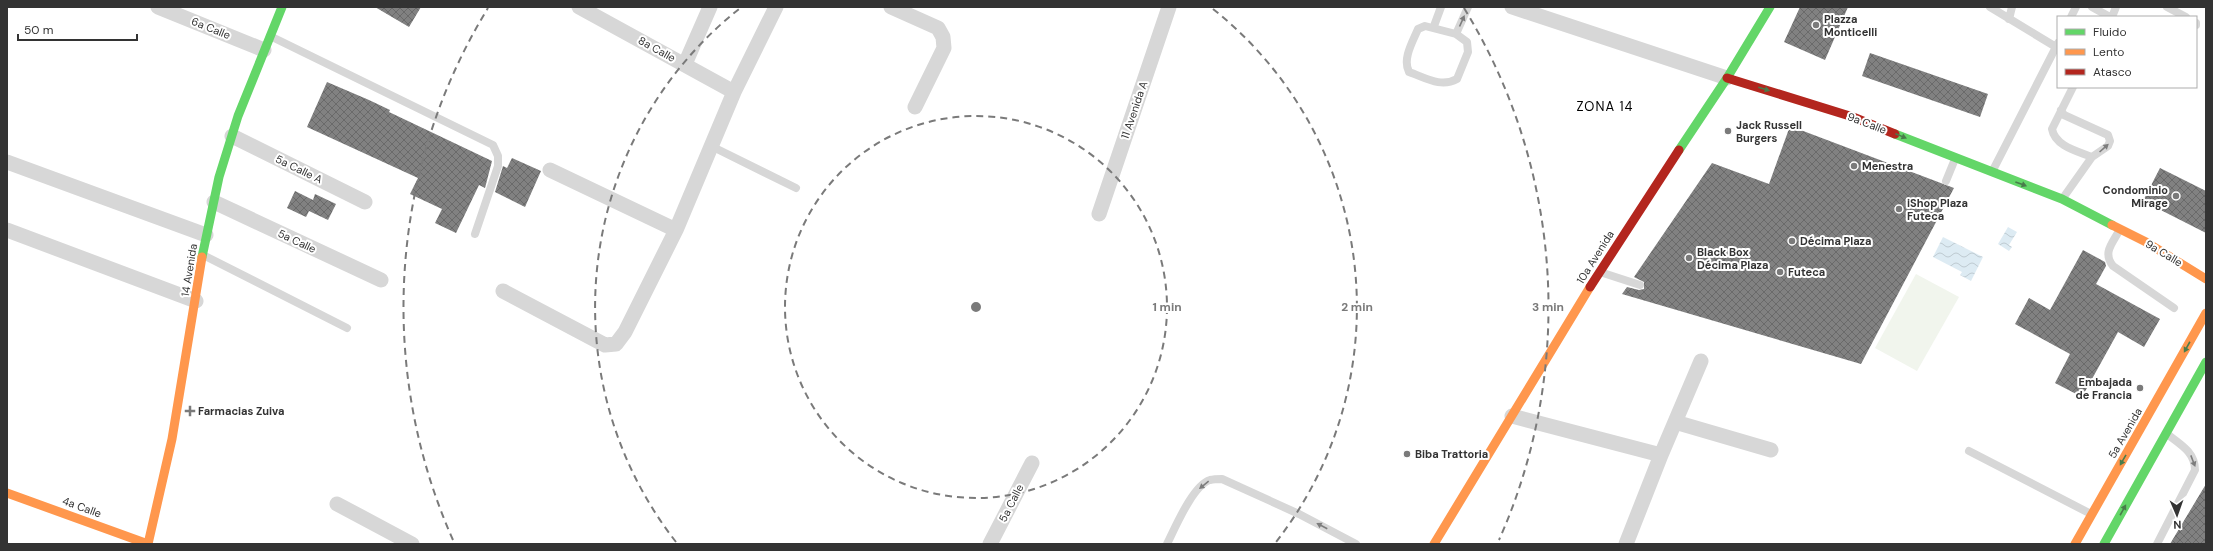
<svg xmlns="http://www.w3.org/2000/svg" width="2213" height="551" viewBox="0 0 2213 551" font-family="'DM Sans',sans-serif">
<defs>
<pattern id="water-waves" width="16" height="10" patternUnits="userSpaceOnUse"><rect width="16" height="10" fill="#ddebf3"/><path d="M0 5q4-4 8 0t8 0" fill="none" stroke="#becad1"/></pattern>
<pattern id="building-cross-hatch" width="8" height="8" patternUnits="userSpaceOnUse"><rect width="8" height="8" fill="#818181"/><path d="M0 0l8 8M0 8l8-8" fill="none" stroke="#6a6a6a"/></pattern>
</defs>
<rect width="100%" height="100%" fill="#fff"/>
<path fill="#f1f5ed" d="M1916 274 1959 297 1917 371 1875 348Z"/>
<path fill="url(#water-waves)" d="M2008 227 2017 232 2009 245 2012 247 2009 251 1998 244Z
M1943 237 1983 257 1971 281 1960 275 1962 272 1933 257Z"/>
<path fill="url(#building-cross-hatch)" d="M375 7H421L409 27Z
M1800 7H1848L1825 60 1784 42Z
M1870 53 1988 94 1980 117 1862 76Z
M327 82 369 100 390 110 389 112 492 161 485 188 479 185 456 233 435 223 442 209 410 194 418 178 307 127Z
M1790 126 1954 188 1861 364 1622 294 1627 287 1639 290 1644 289V282L1634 277 1712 163 1769 184Z
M512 158 541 171 525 207 495 192 503 166 507 168Z
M2160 168 2206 191V233L2143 201Z
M295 191 313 200 315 194 336 204 328 220 309 211 306 217 287 208Z
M2083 250 2105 262 2106 266 2096 284 2160 319 2144 347 2118 332 2082 397 2055 383 2070 354 2015 324 2029 298 2050 310Z
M2206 484V544H2170Z"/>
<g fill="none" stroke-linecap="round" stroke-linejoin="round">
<path stroke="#d7d7d7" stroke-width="8" d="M1990 7 2056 47
M2092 7 2110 17
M2167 7 2186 17
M2071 17 2076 7
M2112 17 2116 7
M2009 19 2012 7
M2196 23V25
M1425 26 1456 34 1467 42 1468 52 1457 79C1441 88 1426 78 1409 72 1402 59 1413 41 1418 29Z
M1434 26 1441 7
M1456 34 1468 7
M270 36 493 145 498 156V166L475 234
M2073 87 2052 129C2055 146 2077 151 2092 157
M2061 110 2064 115 2108 135 2110 141 2108 146 2092 157 2063 198
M711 146 796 188
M1992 172 2058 43
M1946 181 1955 159
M2120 229C2113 243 2102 252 2113 266L2174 308
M205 256 347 328
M1600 272 1640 285
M1969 451 2091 514
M1167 544C1175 528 1193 485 1210 480 1214 479 1219 479 1222 479L1299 514 1356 544
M2157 544 2195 470C2195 452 2180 444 2167 434"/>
<path stroke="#d7d7d7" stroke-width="15" d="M158 7 264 50
M579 7 734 92
M891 7 938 28 943 37 944 48 915 107
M1512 7 1727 78
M685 64 710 7
M232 136 365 202
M7 162 206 235
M550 170 676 230
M214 202 381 280
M1099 214 1169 7
M7 230 196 301
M503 291 605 345 616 344 625 332 676 230 734 92 776 7
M1512 416 1661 455
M1675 422 1771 450
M337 504 412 544
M990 544 1032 463
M1626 544 1661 455 1701 361"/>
<path stroke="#63d668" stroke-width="9" d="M1895 134 2062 199 2112 225
M1679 150 1727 78 1770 7
M202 257 219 177 238 116 282 7
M2104 544 2206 362"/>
<path stroke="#ff974d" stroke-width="9" d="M2112 225 2146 242 2206 279
M7 493 148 544
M148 544 172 439 202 257
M1434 544 1590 287
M2075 544 2206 313"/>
<path stroke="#b3261e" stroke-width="9" d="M1727 78 1853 117 1895 134
M1590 287 1679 150"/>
</g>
<defs><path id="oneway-solid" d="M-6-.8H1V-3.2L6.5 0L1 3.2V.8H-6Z"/></defs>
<g fill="#7d7d7d">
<use href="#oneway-solid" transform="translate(1462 21) rotate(-66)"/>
<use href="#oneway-solid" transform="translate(2104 148) rotate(-42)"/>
<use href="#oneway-solid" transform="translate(2193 461) rotate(69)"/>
<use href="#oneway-solid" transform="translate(1204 485) rotate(141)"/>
<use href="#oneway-solid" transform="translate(1322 526) rotate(-152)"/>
</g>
<g fill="#497c4b">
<use href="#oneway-solid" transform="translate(1764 89) rotate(17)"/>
<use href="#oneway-solid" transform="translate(1901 136) rotate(22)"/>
<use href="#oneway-solid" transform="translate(2021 184) rotate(20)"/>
<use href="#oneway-solid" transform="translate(2187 347) rotate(119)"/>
<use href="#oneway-solid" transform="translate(2123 460) rotate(120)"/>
<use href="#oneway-solid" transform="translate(2123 510) rotate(-61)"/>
</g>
<g fill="none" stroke="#7a7a7a" stroke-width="2" stroke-dasharray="7 5">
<circle cx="976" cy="307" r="191"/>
<path d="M676 542A381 381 0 0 1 739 9M1213 9A381 381 0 0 1 1276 542"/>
<path d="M453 540A572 572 0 0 1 488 8M1464 8A572 572 0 0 1 1499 540"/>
</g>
<g fill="#7a7a7a" stroke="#fff" stroke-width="1.5">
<circle cx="1816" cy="25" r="4"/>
<circle cx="1728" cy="131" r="4"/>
<circle cx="1854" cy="166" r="4"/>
<circle cx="2176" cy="196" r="4"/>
<circle cx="1899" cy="209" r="4"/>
<circle cx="1792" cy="241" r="4"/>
<circle cx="1689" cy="258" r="4"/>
<circle cx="1780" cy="272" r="4"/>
<circle cx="2140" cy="388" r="4"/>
<path d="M188 405h4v4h4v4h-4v4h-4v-4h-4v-4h4z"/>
<circle cx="1407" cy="454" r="4"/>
</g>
<g text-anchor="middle" stroke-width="4" stroke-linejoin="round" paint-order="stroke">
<g font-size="11" font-weight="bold" fill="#333" stroke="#fff" text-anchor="start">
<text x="1824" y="23">Plazza<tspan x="1824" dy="13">Monticelli</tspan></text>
<text x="1736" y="129">Jack Russell<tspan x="1736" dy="13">Burgers</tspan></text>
<text x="1862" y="170">Menestra</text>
<text x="2168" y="194" text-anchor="end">Condominio<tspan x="2168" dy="13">Mirage</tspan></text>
<text x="1907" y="207">iShop Plaza<tspan x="1907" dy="13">Futeca</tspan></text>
<text x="1800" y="245">Décima Plaza</text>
<text x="1697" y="256">Black Box<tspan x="1697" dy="13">Décima Plaza</tspan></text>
<text x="1788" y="276">Futeca</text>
<text x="2132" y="386" text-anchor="end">Embajada<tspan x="2132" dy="13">de Francia</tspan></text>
<text x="198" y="415">Farmacias Zuiva</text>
<text x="1415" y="458">Biba Trattoria</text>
</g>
<g font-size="11" fill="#333" stroke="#fff">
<text transform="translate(211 28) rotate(22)" y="4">6a Calle</text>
<text transform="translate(657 49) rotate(29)" y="4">8a Calle</text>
<text transform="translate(1134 110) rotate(-71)" y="4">11 Avenida A</text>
<text transform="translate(1867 123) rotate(21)" y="4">9a Calle</text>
<text transform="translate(299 169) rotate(26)" y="4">5a Calle A</text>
<text transform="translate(297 241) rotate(25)" y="4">5a Calle</text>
<text transform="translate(2164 253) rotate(31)" y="4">9a Calle</text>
<text transform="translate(1595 257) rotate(-58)" y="4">10a Avenida</text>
<text transform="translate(189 270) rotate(-81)" y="4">14 Avenida</text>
<text transform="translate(2125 433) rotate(-60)" y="4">5a Avenida</text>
<text transform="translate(1011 503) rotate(-63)" y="4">5a Calle</text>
<text transform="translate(82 507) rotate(20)" y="4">4a Calle</text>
</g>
<g font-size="13" letter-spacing="1" fill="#000" stroke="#fff">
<text x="1605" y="111">ZONA 14</text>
</g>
</g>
<circle cx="976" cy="307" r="6" fill="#7a7a7a" stroke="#fff" stroke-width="2"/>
<g font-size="12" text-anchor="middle" font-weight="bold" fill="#7a7a7a" stroke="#fff" stroke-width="4" stroke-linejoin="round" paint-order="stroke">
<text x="1167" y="311">1 min</text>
<text x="1357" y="311">2 min</text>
<text x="1548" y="311">3 min</text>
</g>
<rect width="2213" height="551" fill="none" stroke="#333333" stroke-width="16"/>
<rect x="2057" y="16" width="140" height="72" fill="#ffffff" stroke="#adadad"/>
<rect x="2065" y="29" width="20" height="6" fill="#63d668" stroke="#adadad"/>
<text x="2093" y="36" font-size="12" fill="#333333">Fluido</text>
<rect x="2065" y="49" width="20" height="6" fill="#ff974d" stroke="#adadad"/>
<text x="2093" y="56" font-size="12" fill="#333333">Lento</text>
<rect x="2065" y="69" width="20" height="6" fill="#b3261e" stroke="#adadad"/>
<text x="2093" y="76" font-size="12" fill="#333333">Atasco</text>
<g transform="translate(2177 515) rotate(178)" stroke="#ffffff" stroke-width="3" paint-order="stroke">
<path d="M0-3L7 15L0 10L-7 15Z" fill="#333333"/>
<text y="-6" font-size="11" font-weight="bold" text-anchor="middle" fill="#333333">N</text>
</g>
<path d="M18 34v6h119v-6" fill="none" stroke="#333333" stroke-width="2"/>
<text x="24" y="34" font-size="12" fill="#333333" stroke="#ffffff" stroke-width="3" paint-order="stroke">50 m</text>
</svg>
